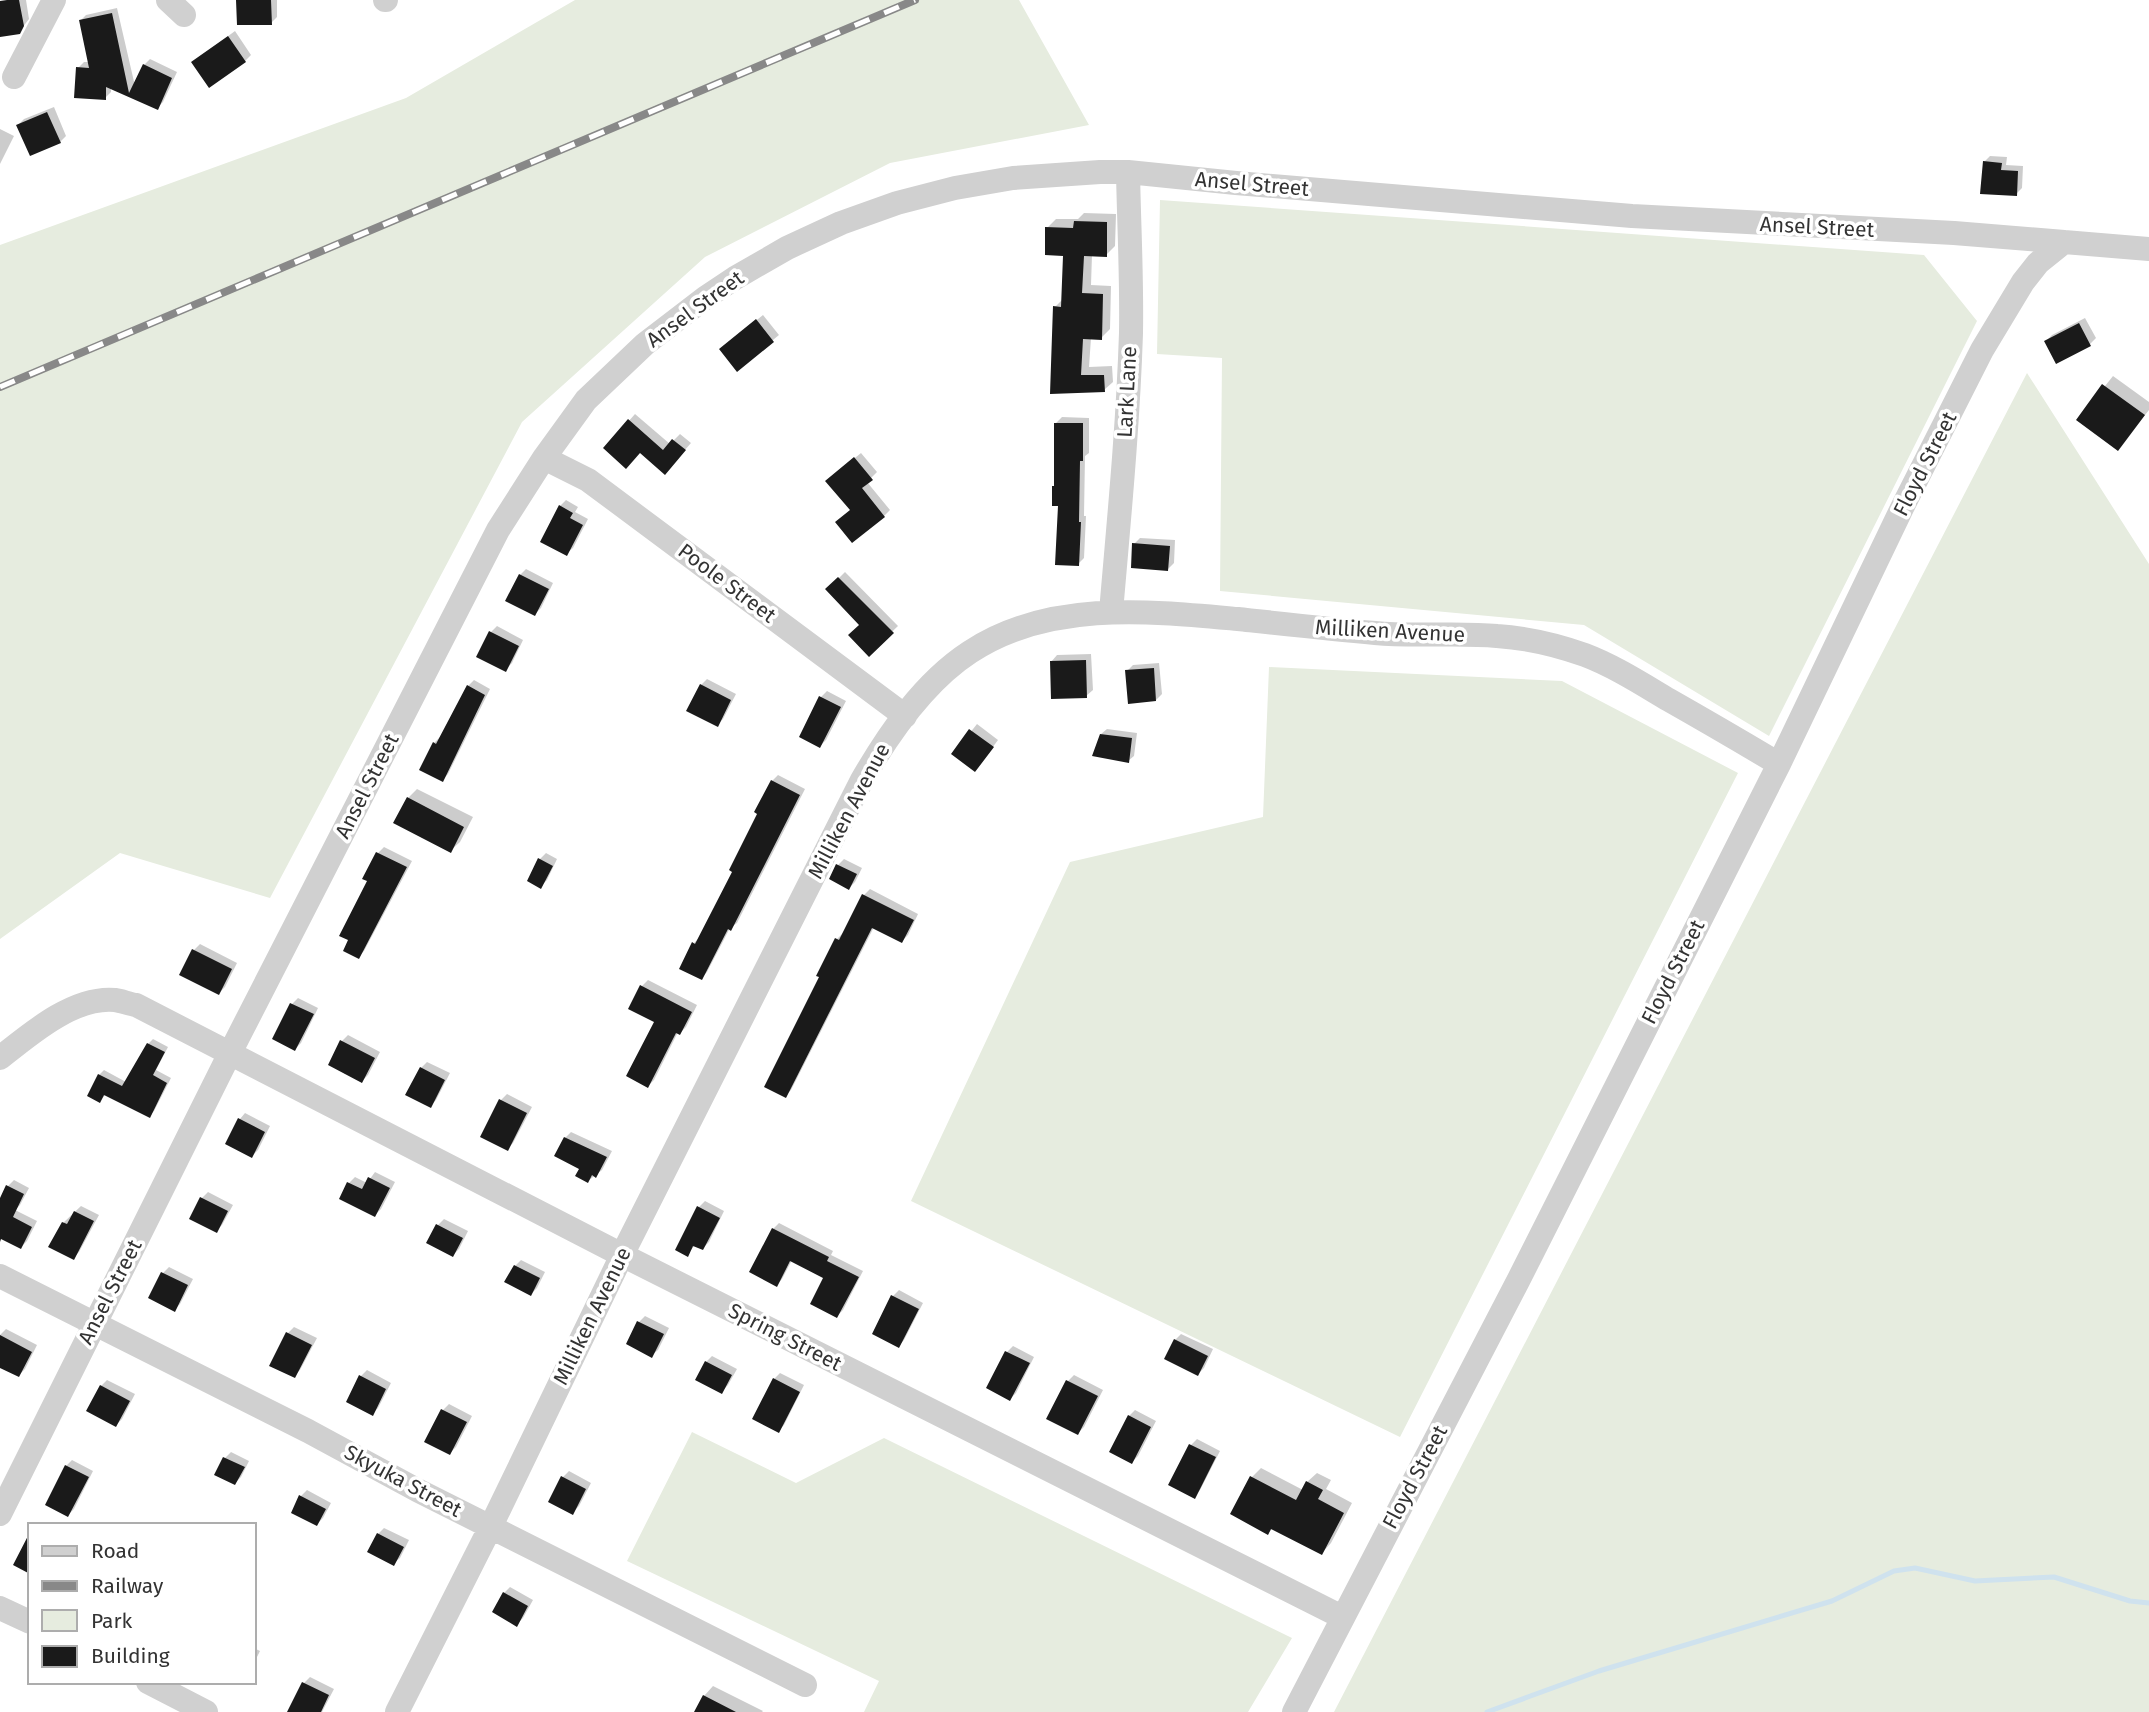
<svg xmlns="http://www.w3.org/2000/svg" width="2149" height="1712" viewBox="0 0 2149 1712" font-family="'Fira Sans',sans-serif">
<rect width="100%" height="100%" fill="#fff"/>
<path fill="#e6ecdf" d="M575 0H1019L1089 125 890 163 705 257 522 422 270 898 120 853 0 939V245L406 98Z
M1160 200 1924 255 1977 321 1769 736 1584 625 1220 591 1222 358 1157 354Z
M2027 373 2149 564V1712H1334Z
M1269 667 1562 681 1738 773 1400 1437 911 1201 1070 862 1263 817Z
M692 1432 796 1483 884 1438 1292 1638 1248 1712H864L879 1681 627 1561Z"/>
<path fill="#0003" d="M18 0H26L29 19 19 32 0 35V3Z
M238 0H277V17L271 23Z
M117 8 135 86 144 65 150 59 177 72 163 102 157 108 111 87V92L105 98 78 68 84 62H90L80 21 86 15Z
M235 31 251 55 245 61 193 62Z
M54 107 66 136 60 142 18 125 24 119Z
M0 129 14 136 0 164Z
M1990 156 2007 157 2006 165 2023 166 2022 188 2016 194 1984 162Z
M1084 213 1116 214 1115 246 1106 255H1092L1091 285 1111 286 1110 329 1101 338H1091L1089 367 1112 366 1113 382 1104 390 1052 392 1055 307 1063 299 1065 254 1047 228 1056 219H1078Z
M763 315 779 335 738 369 727 344Z
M2085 318 2096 338 2090 344 2046 341 2052 335Z
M2113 376 2149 402V410L2118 449 2078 420Z
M635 414 670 444 680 434 691 443 671 466 640 451 605 448Z
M1062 417 1089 418V453L1085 456 1084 516H1086L1084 558 1078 564 1056 485V423Z
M861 453 877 472 867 482 890 510 884 516 851 510 834 475Z
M566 500 578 507 575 512 588 519 573 548 567 553 560 506Z
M1140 538 1175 540 1174 563 1168 569 1134 544Z
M526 569 553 583 541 608 535 614 520 575Z
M845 572 898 626 869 654 862 625 828 589Z
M497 626 523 640 512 663 506 669 491 632Z
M1091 654 1093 690 1086 696 1051 662 1057 655Z
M1159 663 1162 694 1156 700 1127 671 1133 665Z
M707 679 736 694 723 719 717 725 701 685Z
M474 680 490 689 448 774 442 780 421 769 434 743 440 737 468 686Z
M827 691 846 701 826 740 820 746 821 697Z
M977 724 998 740 981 763 954 753Z
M1107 729 1137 733 1134 756 1128 761 1101 734Z
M778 775 805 789 737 923 730 928 707 972 702 978 694 943 700 937 734 871 772 781Z
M417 789 473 817 460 842 450 851 408 798Z
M384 847 412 861 364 951 358 957 370 880 378 853Z
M546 853 557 859 547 880 541 886 540 859Z
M844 859 862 868 855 882 849 888 838 865Z
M870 889 918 914 908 935 902 941 874 927 791 1090 785 1096 821 977 818 975 837 939 843 933 864 895Z
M200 944 237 963 225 987 219 993 194 950Z
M648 980 697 1005 686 1027 680 1033 678 1032 654 1080 648 1086 656 1021 642 986Z
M298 998 318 1008 301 1043 295 1049 274 1038 292 1004Z
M348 1035 380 1052 368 1075 362 1081 342 1041Z
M153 1039 168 1047 156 1070 171 1078 154 1111 149 1116 106 1094 100 1101 99 1075 104 1070 126 1082 148 1044Z
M427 1062 450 1073 436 1100 430 1106 421 1068Z
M507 1094 532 1107 513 1143 507 1149 482 1136 501 1100Z
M245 1113 270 1126 258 1150 252 1156 240 1119Z
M571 1132 612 1151 602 1170 588 1181 565 1138Z
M375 1172 395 1182 381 1209 375 1215 341 1198 349 1183 355 1177 367 1183Z
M14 1180 29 1188 20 1205 15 1210 37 1221 27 1241 21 1247 0 1236V1202L8 1186Z
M208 1192 233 1205 222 1225 216 1231 191 1218 202 1198Z
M705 1201 724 1211 709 1242 703 1248 695 1245 687 1255 699 1207Z
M81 1206 99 1215 79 1252 73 1258 63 1223Z
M444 1219 468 1231 459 1249 453 1255 429 1243 438 1225Z
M779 1223 833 1251 831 1255 863 1271 843 1310 837 1316 826 1277 792 1260 782 1279 777 1285 773 1229Z
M521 1260 545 1272 537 1288 531 1294 515 1266Z
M169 1267 193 1279 180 1304 174 1310 163 1273Z
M899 1290 923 1303 904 1340 899 1346 893 1296Z
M645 1316 669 1328 658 1350 652 1355 628 1343 639 1322Z
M294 1327 317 1338 300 1370 294 1376 272 1365 288 1333Z
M6 1329 37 1345 25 1369 19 1375 0 1366V1335Z
M1181 1334 1213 1349 1204 1368 1198 1374 1175 1340Z
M1013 1346 1034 1357 1016 1393 1010 1399 1007 1352Z
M712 1356 737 1369 728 1385 722 1391 706 1362Z
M367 1370 391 1383 378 1408 372 1414 361 1376Z
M780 1373 804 1385 784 1425 778 1431 774 1379Z
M1074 1375 1103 1390 1084 1427 1078 1433 1068 1381Z
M107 1380 135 1394 122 1419 116 1425 101 1386Z
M449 1404 472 1416 456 1447 450 1453 443 1410Z
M1135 1410 1156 1421 1138 1456 1132 1462 1129 1416Z
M1197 1439 1220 1451 1200 1490 1194 1496 1191 1445Z
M231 1452 249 1461 241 1477 235 1483 217 1474 225 1458Z
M72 1460 93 1471 74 1509 68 1515 66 1466Z
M1261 1468 1303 1490 1307 1482 1317 1473 1331 1480 1326 1489 1352 1503 1331 1543 1322 1553 1273 1528 1268 1533 1252 1477Z
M569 1471 591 1483 579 1506 573 1512 563 1477Z
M307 1490 331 1503 323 1518 317 1524 301 1496Z
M384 1528 409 1540 400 1558 394 1563 378 1534Z
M510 1587 533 1600 523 1618 517 1624 504 1593Z
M254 1648 260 1651 254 1663Z
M310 1677 334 1689 322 1712H297L304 1683Z
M713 1686 763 1711 762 1712H696L704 1696Z"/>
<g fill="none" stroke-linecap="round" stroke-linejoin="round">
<path stroke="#cfe2ee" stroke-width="5" d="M1487 1712 1599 1671 1832 1601 1894 1571 1915 1568 1975 1581 2054 1577 2130 1601 2149 1603"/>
</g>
<path fill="#1a1a1a" d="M7 0H19L24 26 20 34 0 37V1Z
M236 0H271L272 25H237Z
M112 13 129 93 143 64 172 78 158 110 106 87V100L74 98 76 67 89 68 79 20Z
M228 36 246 62 209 88 191 62Z
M47 112 61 143 30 156 16 125Z
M1983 161 2002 163 2001 170 2018 171 2017 196 1980 194Z
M1074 221 1107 222V257L1084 256 1082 293 1103 294 1102 340 1083 339 1081 375H1104L1105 392 1050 394 1053 306 1061 307 1063 256 1045 255V227L1073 228Z
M756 319 774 342 737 372 719 349Z
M2079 323 2091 346 2056 364 2044 341Z
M2102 384 2145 415 2118 451 2076 420Z
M628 419 663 450 672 439 686 450 665 475 640 453 626 469 603 448Z
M1054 423H1083V461H1080L1079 522H1081L1079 566 1055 565 1058 506H1052V486H1054Z
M854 457 873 480 862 488 885 517 852 543 835 522 850 510 825 481Z
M559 505 573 513 570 518 583 525 567 556 540 542Z
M1132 543 1170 546 1168 571 1131 568Z
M519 574 549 589 535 616 505 601Z
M838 577 894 633 869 657 848 635 859 625 825 589Z
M489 631 519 646 506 672 476 657Z
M1086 660 1087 698 1051 699 1050 661Z
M1154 668 1156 701 1128 704 1125 670Z
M700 684 731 700 718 727 686 711Z
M467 685 485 695 443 782 419 770 433 742 436 744Z
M819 696 841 707 820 748 799 737Z
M969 729 994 747 975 772 951 754Z
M1100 734 1132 738 1129 763 1092 756Z
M771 780 800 795 731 931 728 929 702 980 679 969 692 942 695 944 732 872 729 870 757 814 754 812Z
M407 797 464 827 451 853 393 823Z
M376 852 407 867 359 959 343 951 348 940 339 936 367 881 362 879Z
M538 858 553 866 541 889 527 881Z
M836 864 857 874 849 890 829 879Z
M862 894 914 920 902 943 872 928 786 1098 764 1087 819 977 816 976 835 938 839 940Z
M192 949 232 969 219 995 179 975Z
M640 985 692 1012 680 1035 676 1033 648 1088 626 1076 654 1022 628 1009Z
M290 1003 314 1014 295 1051 272 1039Z
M340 1040 375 1058 362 1083 328 1065Z
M147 1043 165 1052 153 1075 167 1083 150 1118 104 1095 100 1103 87 1096 98 1074 122 1086Z
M420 1067 445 1080 431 1108 405 1095Z
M499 1099 527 1113 508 1151 480 1137Z
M238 1118 265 1132 252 1158 225 1144Z
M564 1137 607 1157 596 1178 592 1175 588 1183 575 1176 579 1169 554 1156Z
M368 1177 390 1188 375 1217 339 1199 347 1182 362 1189Z
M6 1185 24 1194 13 1217 32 1227 21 1249 1 1239 0 1242V1198Z
M200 1197 228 1211 217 1233 189 1219Z
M697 1206 720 1218 703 1250 693 1246 688 1257 675 1250Z
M74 1211 94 1221 74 1260 48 1247 62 1222 67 1224Z
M436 1224 463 1238 453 1257 426 1243Z
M772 1228 829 1257 827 1261 859 1277 837 1318 810 1304 823 1278 790 1261 777 1287 749 1272Z
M514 1265 540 1278 531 1296 504 1282Z
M161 1272 188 1285 175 1312 148 1298Z
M891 1295 919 1309 899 1348 872 1334Z
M637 1321 664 1334 652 1358 626 1344Z
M286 1332 312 1345 295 1378 269 1366Z
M0 1335 32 1352 19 1377 0 1368Z
M1174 1339 1208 1356 1198 1376 1164 1359Z
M1005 1351 1030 1363 1010 1401 986 1388Z
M705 1361 732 1375 722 1394 695 1380Z
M359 1375 386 1389 373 1416 346 1402Z
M773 1378 800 1392 779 1433 752 1419Z
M1066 1380 1098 1396 1078 1435 1046 1419Z
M100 1385 130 1401 116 1427 86 1411Z
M441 1409 467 1422 450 1455 424 1442Z
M1128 1415 1151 1427 1132 1464 1109 1452Z
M1189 1444 1216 1457 1195 1499 1168 1485Z
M223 1457 245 1467 235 1485 214 1475Z
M65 1465 89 1477 68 1517 45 1505Z
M561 1476 586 1489 573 1515 548 1502Z
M1250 1476 1296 1500 1306 1481 1323 1490 1318 1499 1344 1513 1322 1555 1271 1529 1268 1535 1230 1514Z
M299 1495 326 1509 317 1526 291 1513Z
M30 1532V1574L13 1565Z
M377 1533 404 1547 394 1566 367 1552Z
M503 1592 528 1606 517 1627 492 1612Z
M302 1682 329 1695 321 1712H287Z
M703 1695 736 1712H694Z"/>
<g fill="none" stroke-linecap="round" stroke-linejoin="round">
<path stroke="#d0d0d0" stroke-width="24" d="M168 0 184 15
M385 0H386
M14 77 54 0
M544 458 588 480 905 716
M1111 612C1119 519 1128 426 1131 333 1132 279 1129 226 1128 172
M0 1058C30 1034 74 996 115 1000 122 1001 129 1004 136 1005L622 1255 1342 1617
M0 1276 308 1431 417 1490 805 1685
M0 1514 230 1053 498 530 544 458 586 400 645 344 705 298 735 278 787 248 841 223 897 203 955 188 1013 178 1100 172H1128L1236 183 1632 216 1954 233 2149 249
M0 1608 30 1622
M148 1682 206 1712
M397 1712 491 1526 622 1255 862 780C889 733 924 682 970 652 1048 600 1150 611 1238 619 1284 624 1329 629 1375 633 1416 637 1457 632 1497 636 1527 638 1557 645 1585 655 1614 666 1642 684 1669 700 1706 721 1742 742 1779 764
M1294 1712 1519 1279 1779 764 1902 508 1982 350 2023 282 2038 263 2064 242"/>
<g stroke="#888" stroke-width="8">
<path id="rail" d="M0 387 915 0"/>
</g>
<use href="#rail" stroke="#fff" stroke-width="5" stroke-dasharray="16" stroke-linecap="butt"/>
</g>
<g text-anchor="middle" stroke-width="7" stroke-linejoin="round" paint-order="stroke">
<g font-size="21" fill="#333" stroke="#fff">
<text transform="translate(1252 184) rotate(5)" y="7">Ansel Street</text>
<text transform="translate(1817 227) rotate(3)" y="7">Ansel Street</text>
<text transform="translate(695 309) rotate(-36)" y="7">Ansel Street</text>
<text transform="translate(1127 392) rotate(-87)" y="7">Lark Lane</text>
<text transform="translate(1925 464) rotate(-63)" y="7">Floyd Street</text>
<text transform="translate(727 583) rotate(37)" y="7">Poole Street</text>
<text transform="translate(1390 631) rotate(3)" y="7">Milliken Avenue</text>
<text transform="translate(367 786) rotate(-63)" y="7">Ansel Street</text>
<text transform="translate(849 811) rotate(-62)" y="7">Milliken Avenue</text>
<text transform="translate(1673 972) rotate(-63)" y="7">Floyd Street</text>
<text transform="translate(110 1292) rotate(-63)" y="7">Ansel Street</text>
<text transform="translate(592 1316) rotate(-64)" y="7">Milliken Avenue</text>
<text transform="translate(785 1337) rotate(27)" y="7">Spring Street</text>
<text transform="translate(1415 1477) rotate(-62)" y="7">Floyd Street</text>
<text transform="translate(403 1481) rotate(28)" y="7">Skyuka Street</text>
</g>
</g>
<rect x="28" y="1523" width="228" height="161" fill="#ffffff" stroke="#adadad" stroke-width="2"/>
<rect x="42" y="1546" width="35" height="10" fill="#d0d0d0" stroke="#adadad" stroke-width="2"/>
<text x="91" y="1558" font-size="21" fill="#333333">Road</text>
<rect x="42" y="1581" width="35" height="10" fill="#888888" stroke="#adadad" stroke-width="2"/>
<text x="91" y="1593" font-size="21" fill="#333333">Railway</text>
<rect x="42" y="1610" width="35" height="21" fill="#e6ecdf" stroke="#adadad" stroke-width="2"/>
<text x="91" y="1628" font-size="21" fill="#333333">Park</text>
<rect x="42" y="1646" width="35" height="21" fill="#1a1a1a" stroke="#adadad" stroke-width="2"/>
<text x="91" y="1663" font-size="21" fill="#333333">Building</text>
</svg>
